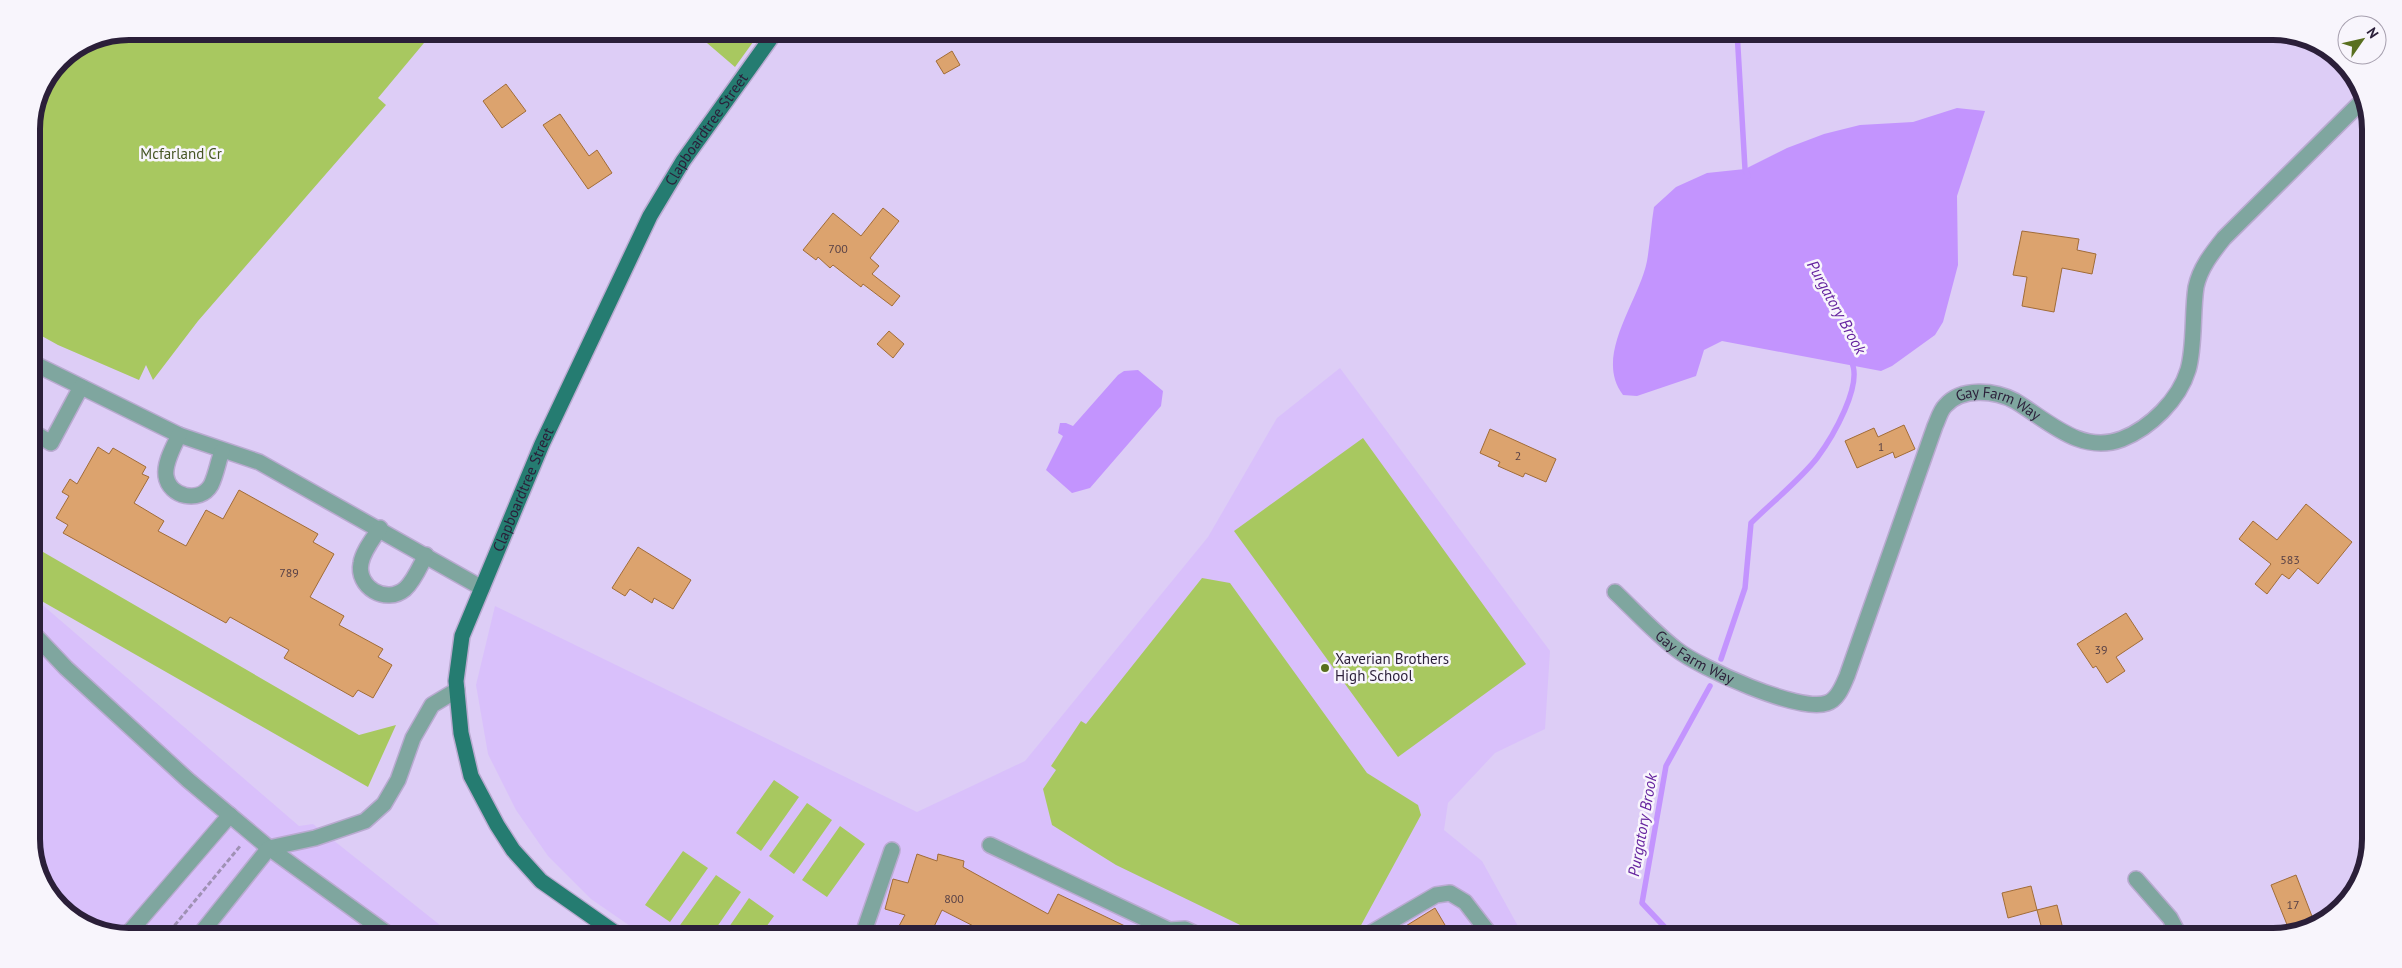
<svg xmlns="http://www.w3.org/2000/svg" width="2402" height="968" viewBox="0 0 2402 968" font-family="'PT Sans',sans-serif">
<rect width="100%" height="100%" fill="#ddcdf6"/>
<path fill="#d9c0fb" d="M1340 368 1550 651 1545 729 1495 753 1448 803 1444 830 1482 861 1524 937H646L591 899 548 856 516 810 488 754 476 685 495 606 917 812 1025 761 1208 537 1277 418Z
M31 595 299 826 313 824 455 937H129L92 929 51 898 31 846Z"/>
<path fill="#a8c860" d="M129 31H434L378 98 386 105 198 321 153 380 146 365 139 380 58 345 31 330V123L41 86 60 60 92 39Z
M693 31H761L735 67Z
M1363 438 1526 664 1398 757 1234 531Z
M31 545 359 735 396 725 368 787 31 595Z
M1202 578 1230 583 1367 773 1418 805 1421 815 1359 929 1347 937H1265L1116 865 1052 825 1043 789 1056 770 1051 766 1081 721 1086 724Z
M774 780 799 797 761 851 736 833Z
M807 803 832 820 794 874 769 856Z
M840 826 865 844 827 897 802 880Z
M683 851 708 868 670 922 645 905Z
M716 875 741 892 710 937H690L678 928Z
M749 898 774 916 759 937H722Z"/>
<path fill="#c394fe" d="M1957 108 1985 111 1957 196 1958 265 1943 322 1935 335 1892 366 1881 371 1722 341 1704 350 1696 376 1637 396 1623 395C1593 356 1639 302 1647 261 1650 244 1651 225 1654 207L1676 187 1707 173 1745 169 1787 148 1824 134 1860 125 1913 122Z
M1138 370 1163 391 1161 406 1090 488 1072 493 1046 470 1063 436 1058 433 1060 423H1066L1073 426 1118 375 1124 371Z"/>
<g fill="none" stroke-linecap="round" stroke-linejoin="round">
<path stroke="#c394fe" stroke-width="5.5" d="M1737 31 1745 169 1748 176
M1721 659 1745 588 1751 523C1771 503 1800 480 1817 458 1832 438 1864 384 1851 361
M1674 937 1642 903 1666 766 1710 686"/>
</g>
<path fill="#dca36e" stroke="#a16c37" d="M952 51 960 65 944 74 936 61Z
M506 84 526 111 502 128 483 101Z
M560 114 589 156 597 150 612 173 588 189 543 125Z
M883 208 899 221 870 258 879 266 872 274 900 296 892 306 863 284 861 287 833 265 830 268 818 257 816 260 803 250 833 213 861 236Z
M2022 231 2079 239 2077 250 2096 254 2092 274 2062 268 2054 312 2022 306 2027 277 2013 275Z
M889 331 904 344 893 358 877 344Z
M1904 425 1915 449 1895 458 1893 452 1857 468 1845 441 1874 428 1878 437Z
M1490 429 1556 459 1546 482 1525 473 1523 477 1498 466 1500 462 1480 453Z
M98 447 109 454 113 448 146 467 142 474 149 477 134 503 164 521 158 531 186 546 206 510 223 519 239 490 318 534 313 542 334 554 310 597 344 616 339 625 383 649 378 657 392 665 373 698 358 690 353 697 284 658 289 650 230 617 226 623 63 533 68 525 56 518 69 496 62 492 70 479 77 484Z
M2306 504 2352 542 2318 584 2298 568 2289 579 2282 574 2267 594 2255 584 2271 564 2239 539 2253 521 2277 540Z
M638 547 691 580 673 609 654 598 652 603 630 589 625 596 612 588Z
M2126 613 2143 639 2116 657 2125 671 2107 683 2096 666 2093 668 2077 644Z
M917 854 937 861 938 854 964 861 963 867 1048 914 1058 894 1148 937H995L942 910 929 937H893L905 915 885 909 893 879 908 883Z
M2296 875 2315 924 2290 932 2271 885Z
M2031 886 2037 910 2057 905 2065 937H2044L2037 910 2008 918 2002 893Z
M1435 908 1452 937H1388Z"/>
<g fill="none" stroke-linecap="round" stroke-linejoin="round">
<g stroke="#b9aad0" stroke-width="18">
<g id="minor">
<path d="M31 362 179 435 259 462 482 588"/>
<path d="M31 431 51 443 81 387"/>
<path d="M179 435C174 446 164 463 166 476 169 497 200 504 211 485 216 475 218 462 222 451"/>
<path d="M380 528C373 539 363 551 361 563 356 587 386 605 405 589 414 581 420 566 426 555"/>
<path id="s1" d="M1615 592C1635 611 1654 632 1676 649 1700 668 1799 713 1827 703 1838 700 1843 685 1847 676L1935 426C1938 420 1940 411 1945 406 1961 387 1995 390 2015 401 2047 420 2081 455 2122 439 2150 428 2179 400 2188 370 2195 347 2192 312 2196 287 2200 268 2212 253 2224 238L2363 100"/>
<path d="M31 631 66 668 188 780 269 848 392 937"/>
<path d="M990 845 1169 930 1185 929 1202 937"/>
<path d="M2136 879 2170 918 2180 937"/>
<path d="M126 936 230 815"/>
<path d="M198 937 269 848 315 838 365 821 384 804 398 780 413 738 432 705 457 690"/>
<path d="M862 937 892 850"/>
<path d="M1364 937 1436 895 1450 893 1465 902 1492 937"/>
</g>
</g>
<g stroke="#b9aad0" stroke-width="18">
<g id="major">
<path id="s2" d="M621 937 541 881 513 850 497 825 471 776 461 733 456 681 462 636 542 444 650 216 683 161 776 31"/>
</g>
</g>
<path stroke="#9f91b4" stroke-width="3" stroke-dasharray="5 2.5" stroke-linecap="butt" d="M165 937 241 845"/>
<use href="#minor" stroke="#7fa69f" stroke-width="15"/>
<use href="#major" stroke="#257c71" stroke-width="15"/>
</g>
<circle fill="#596f1f" stroke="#f8f5fc" stroke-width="2" cx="1325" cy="668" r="5"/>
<g text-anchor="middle" stroke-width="5" stroke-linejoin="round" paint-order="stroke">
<g font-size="12" fill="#574046">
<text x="838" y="253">700</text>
<text x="1881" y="451">1</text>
<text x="1518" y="460">2</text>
<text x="2290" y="564">583</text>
<text x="289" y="577">789</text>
<text x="2101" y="654">39</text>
<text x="954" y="903">800</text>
<text x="2293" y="909">17</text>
</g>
<g font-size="15" fill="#2b1f39" stroke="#f8f5fc">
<text dy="5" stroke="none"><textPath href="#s2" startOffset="930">Clapboardtree Street</textPath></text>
<text dy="5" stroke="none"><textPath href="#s1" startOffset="628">Gay Farm Way</textPath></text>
<text dy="5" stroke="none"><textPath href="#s2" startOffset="525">Clapboardtree Street</textPath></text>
<text dy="5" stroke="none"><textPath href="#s1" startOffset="104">Gay Farm Way</textPath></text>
</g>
<g font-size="15" fill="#465525" stroke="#f8f5fc">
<text x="181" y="159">Mcfarland Cr</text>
</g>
<g font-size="15" fill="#2b1f39" stroke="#f8f5fc" text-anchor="start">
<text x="1335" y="664">Xaverian Brothers<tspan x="1335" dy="17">High School</tspan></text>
</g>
<g font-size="16" font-style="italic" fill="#66259f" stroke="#f8f5fc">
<text transform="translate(1837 307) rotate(61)" y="6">Purgatory Brook</text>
<text transform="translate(1642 825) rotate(-80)" y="6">Purgatory Brook</text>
</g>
</g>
<path d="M0 0H2402V968H0ZM129 40H2273A89 89 0 0 1 2362 129V839A89 89 0 0 1 2273 928H129A89 89 0 0 1 40 839V129A89 89 0 0 1 129 40Z" fill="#f8f5fc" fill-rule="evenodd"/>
<path fill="none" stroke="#2b1f39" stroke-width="6" d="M129 40H2273A89 89 0 0 1 2362 129V839A89 89 0 0 1 2273 928H129A89 89 0 0 1 40 839V129A89 89 0 0 1 129 40Z"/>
<g transform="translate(2362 40) rotate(56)"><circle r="24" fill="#f8f5fc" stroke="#a69fae"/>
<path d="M0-4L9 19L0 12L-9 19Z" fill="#596f1f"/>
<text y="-8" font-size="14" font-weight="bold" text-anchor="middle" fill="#2b1f39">N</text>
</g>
</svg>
